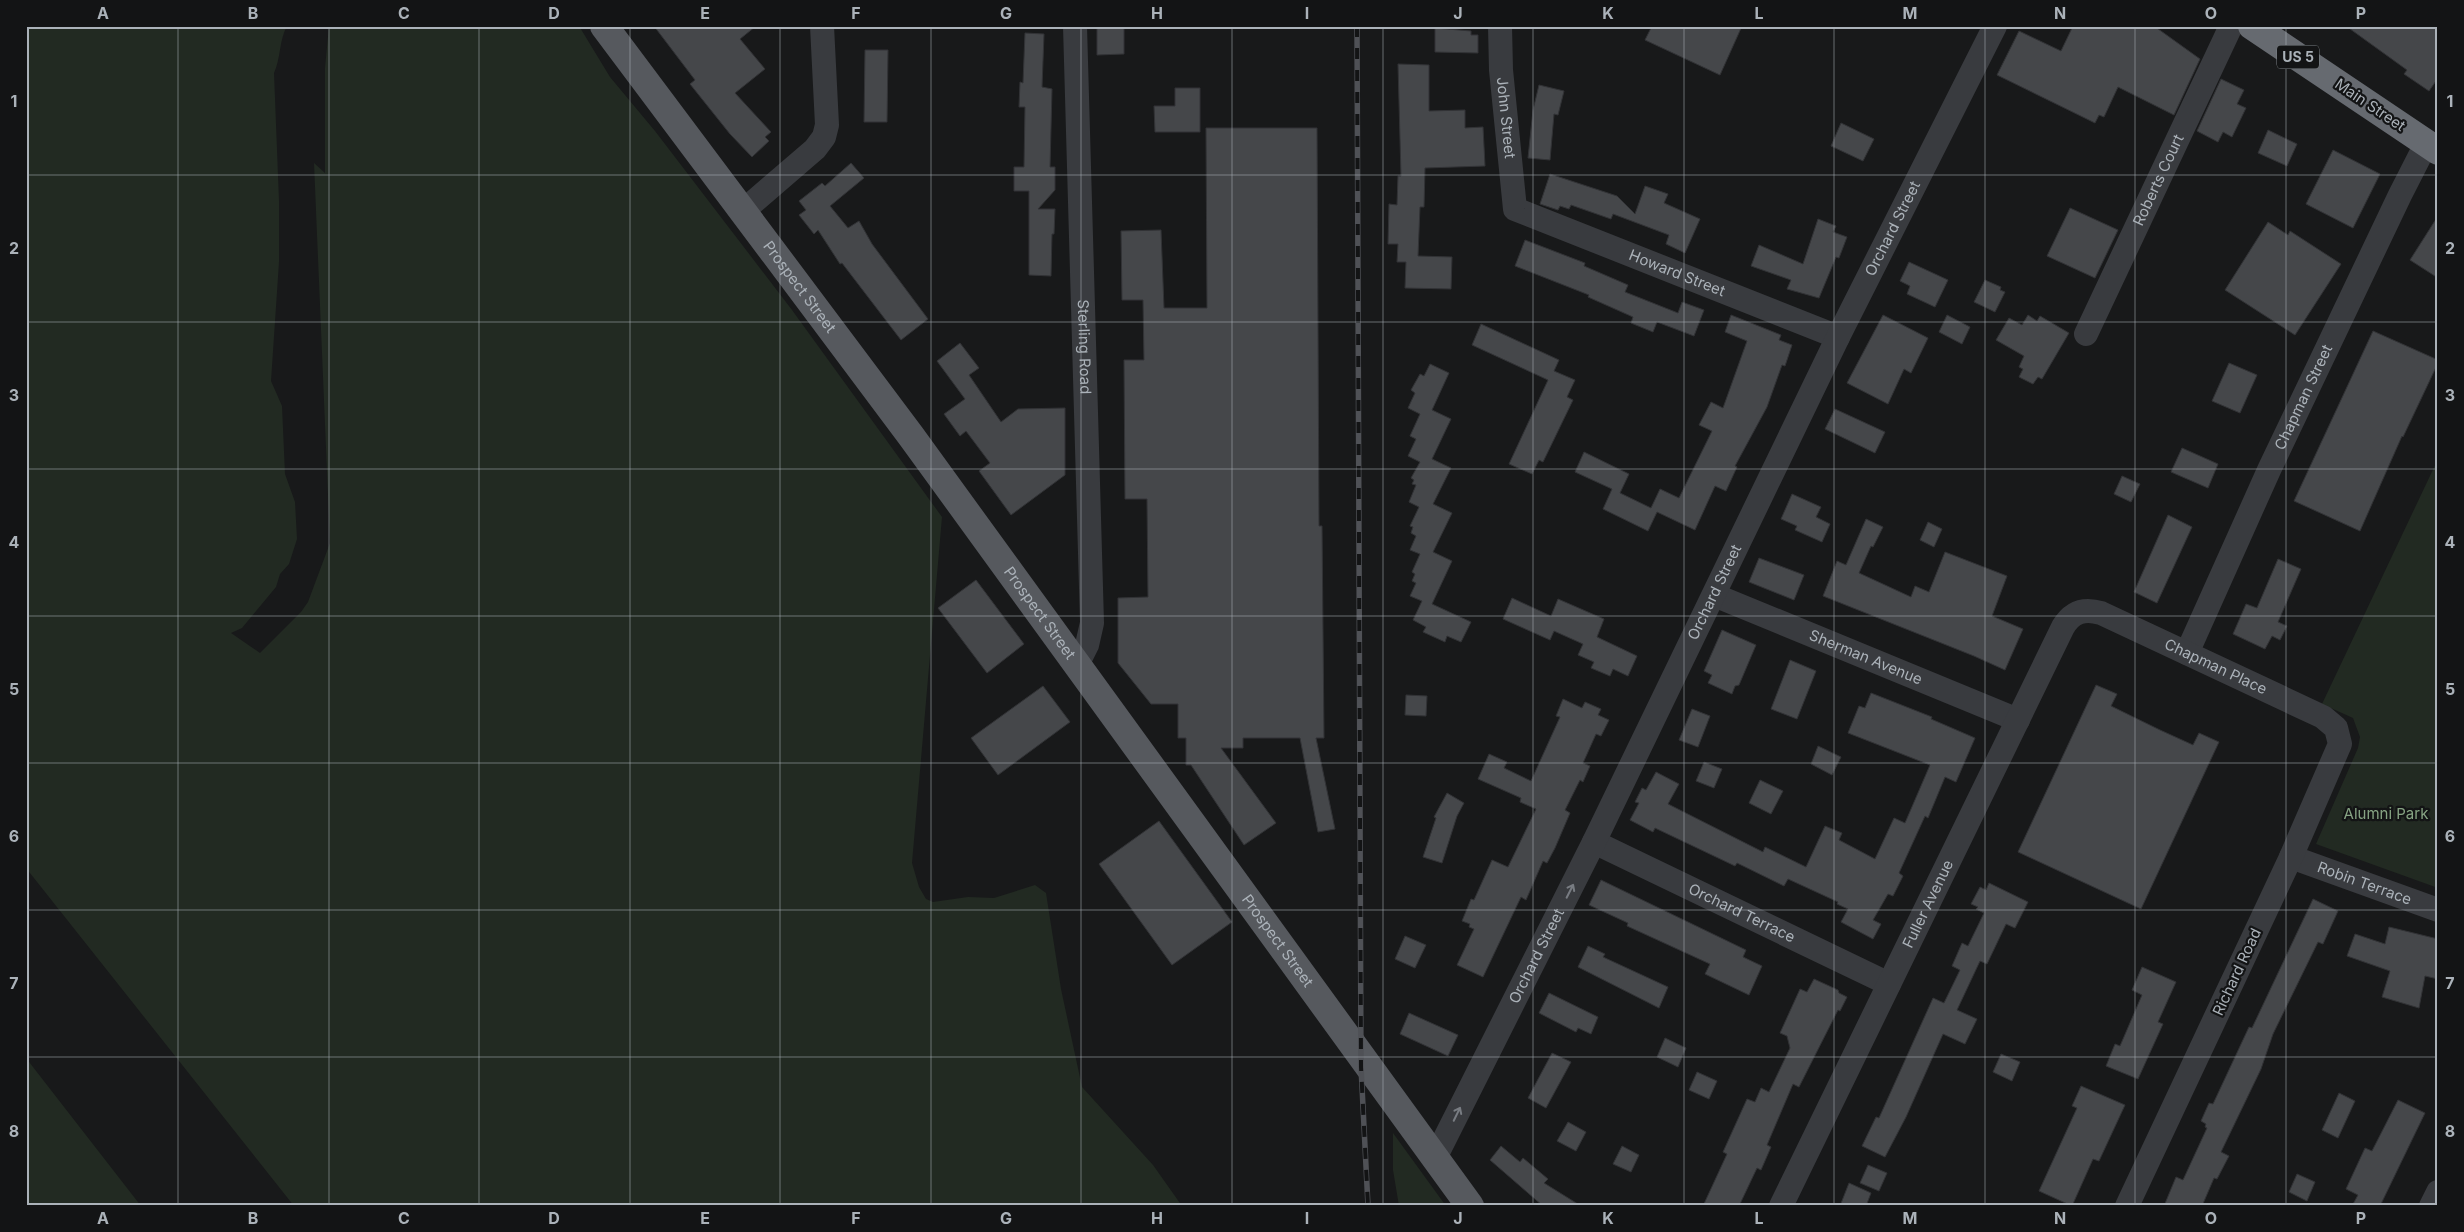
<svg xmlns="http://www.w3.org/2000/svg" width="2464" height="1232" viewBox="0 0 2464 1232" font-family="Inter,sans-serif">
<rect width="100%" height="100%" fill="#18191a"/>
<path fill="#222a22" d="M26 26H287C279 40 281 58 274 73L279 201V262L271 381 282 406 285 474 295 502 297 539 289 564 280 574 276 587 242 628 231 633 260 653 301 612 308 602 330 543 314 163 325 173V68L329 26H579L610 77 655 131 792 310 942 517 912 863 919 887 926 899 933 902 968 897 994 898 1035 885 1046 893 1061 989 1082 1087 1153 1165 1182 1206H294L26 868Z
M2438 459V888L2316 844 2358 748 2360 737 2353 718 2322 704Z
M26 1058 141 1206H26Z
M1393 1133 1446 1206H1399L1393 1170Z"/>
<path fill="#45474a" stroke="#323336" d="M654 26H756L740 39 765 69 735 93 771 132 765 137 769 141 752 157 730 134 690 84 695 80Z
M1097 26H1124V54L1097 55Z
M1652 26H1742L1720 75 1645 40Z
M2073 26H2154L2200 59 2174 115 2118 87 2104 117 2099 115 2095 123 1997 75 2019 31 2061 51Z
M2346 26H2438V78L2429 91 2404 74 2407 70Z
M1435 28 1471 31V35H1478V53L1435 52Z
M1025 33 1044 34 1042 87 1052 89 1050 167H1055V190L1038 209H1055L1054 234H1052L1051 276 1029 275V191H1014V167H1024L1025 107H1019L1020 82 1023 83Z
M865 50H888L887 122H864Z
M1398 64 1429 65V111L1465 110V128L1483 127 1485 166 1425 168 1424 207H1420L1418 256 1452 257 1451 289 1405 288 1406 262H1397L1398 244H1388L1389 204 1397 205 1398 176H1401Z
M2221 79 2244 90 2237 104 2246 108 2232 137 2223 132 2218 142 2197 131Z
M1539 85 1564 91 1558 115 1554 114 1550 160 1528 158 1533 110Z
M1175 88H1200V132H1155L1154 106H1175Z
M1841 123 1874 139 1863 161 1831 146Z
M1206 128H1317L1319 526H1322L1324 738H1316L1335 829 1318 832 1300 738H1243V748H1221L1276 823 1244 845 1191 765H1186V738H1178V704H1151L1118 663V598L1148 597 1147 499H1125L1124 360H1144L1143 300H1122L1121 231 1161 230 1164 308H1207Z
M2268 130 2297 144 2287 166 2258 153Z
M2333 150 2380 174 2353 228 2306 204Z
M851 163 864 178 830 206 848 228 859 221 872 244 928 319 901 340 842 263 840 264 818 230 814 234 799 215 806 210 799 201 822 183 825 186Z
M1550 174 1617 196 1635 214 1645 186 1668 194 1664 203 1700 219 1685 253 1666 244 1669 235 1613 214 1611 219 1571 205 1569 209 1560 206 1558 210 1540 204Z
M2070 208 2118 230 2095 278 2047 256Z
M2438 216V278L2410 260Z
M1818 219 1836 226 1833 232 1847 237 1839 258 1836 257 1819 298 1787 289 1791 280 1751 266 1759 245 1803 264Z
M2268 222 2288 235 2290 231 2341 264 2295 335 2225 290Z
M1525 240 1585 263 1584 266 1628 285 1625 292 1678 313 1682 302 1704 310 1694 336 1657 322 1653 332 1631 323 1633 317 1588 297 1589 295 1515 266Z
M1909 262 1948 280 1935 307 1907 294 1910 286 1900 281Z
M1985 280 2001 287 2000 290 2005 292 1995 312 1974 302Z
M1731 315 1781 335 1779 340 1792 345 1785 366 1782 365 1767 407 1735 466 1737 467 1726 491 1715 486 1695 530 1657 512 1648 531 1603 509 1612 489 1575 472 1584 452 1629 474 1620 493 1651 508 1660 489 1679 498 1712 431 1699 425 1711 402 1723 408 1747 341 1725 332Z
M1883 315 1928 338 1911 373 1904 369 1888 404 1847 383Z
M1947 315 1970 327 1962 344 1939 332Z
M2028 315 2037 321 2040 316 2069 333 2042 379 2038 377 2033 384 2019 377 2023 369 2019 367 2024 356 1996 340 2009 318 2022 325Z
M1481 324 1559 360 1554 371 1575 380 1567 397 1573 400 1543 462 1539 460 1532 474 1509 464 1548 380 1472 345Z
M2373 331 2438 360V363L2403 437 2402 436 2360 531 2294 501Z
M960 343 979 368 969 375 1001 422 1018 409 1065 408V475L1011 515 979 471 990 463 966 431 960 436 944 414 965 399 937 361Z
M2229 363 2257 375 2240 413 2212 401Z
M1430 364 1449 373 1432 410 1451 419 1432 459 1451 468 1433 504 1452 513 1433 552 1452 561 1432 604 1471 622 1461 642 1447 636 1445 642 1423 632 1426 627 1413 620 1422 601 1410 596 1416 583 1412 581 1415 574 1412 572 1420 554 1410 550 1416 536 1411 533 1413 527 1410 526 1419 507 1409 502 1416 485 1412 484 1414 480 1411 478 1420 462 1408 456 1416 439 1410 436 1420 414 1408 408 1415 393 1411 390 1420 374 1424 376Z
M1835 409 1885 432 1875 453 1825 429Z
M2182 448 2218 464 2208 488 2171 472Z
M2122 476 2140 484 2131 502 2114 494Z
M1792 494 1821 507 1816 517 1830 524 1822 542 1795 530 1797 526 1781 519Z
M2168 515 2192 527 2157 603 2134 592Z
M1866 519 1883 527 1873 547 1871 546 1859 573 1911 597 1915 586 1929 592 1945 552 2007 576 1992 616 2023 629 2005 670 1974 656 1823 596 1837 561 1846 565Z
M1928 522 1942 529 1934 547 1920 540Z
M1759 558 1804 575 1794 600 1749 582Z
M2278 559 2301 569 2278 622 2287 626 2280 640 2272 636 2265 649 2233 634 2246 604 2257 608Z
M976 580 1024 644 987 673 938 608Z
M1512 598 1551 616 1558 599 1604 619 1597 637 1637 656 1628 676 1613 669 1610 676 1591 668 1594 662 1578 655 1583 644 1554 631 1550 640 1503 619Z
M1722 630 1756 645 1739 685 1735 686 1732 694 1708 683 1712 675 1704 671Z
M1790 660 1816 671 1797 719 1771 709Z
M2096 685 2117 694 2111 706 2160 730 2193 745 2199 733 2219 742 2141 909 2018 852Z
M1043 686 1070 722 998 775 971 738Z
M1871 693 1932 717 1931 719 1975 738 1956 782 1945 777 1928 818 1925 816 1899 873 1903 876 1893 896 1888 894 1873 920 1881 924 1873 939 1841 922 1848 909 1837 904 1838 902 1788 879 1784 886 1737 863 1735 866 1655 828 1653 832 1630 820 1639 803 1635 802 1642 788 1646 790 1656 772 1679 784 1668 804 1763 852 1765 847 1806 867 1825 826 1842 833 1839 840 1875 859 1894 818 1905 823 1930 765 1848 733 1859 706 1865 708Z
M1406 695 1427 696 1426 716 1405 715Z
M1563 699 1582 708 1585 702 1601 709 1598 715 1609 720 1601 736 1596 734 1583 763 1590 766 1583 782 1580 780 1565 810 1570 813 1555 848 1547 863 1543 861 1526 900 1521 897 1483 977 1457 965 1474 929 1469 927 1470 924 1462 921 1471 899 1474 900 1492 860 1508 867 1536 809 1520 802 1521 798 1478 779 1489 754 1507 762 1504 768 1531 781 1560 717 1556 716Z
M1692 709 1710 716 1698 747 1679 740Z
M1818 746 1841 757 1832 775 1811 764Z
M1704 762 1722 769 1714 788 1696 781Z
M1760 780 1783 791 1771 814 1749 803Z
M1447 793 1464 803 1457 816 1442 863 1423 857 1436 818 1434 817Z
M1159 821 1232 922 1172 965 1099 864Z
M1601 880 1746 950 1743 957 1762 966 1749 995 1705 974 1710 964 1627 926 1628 923 1589 905Z
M1989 883 2028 902 2015 928 2006 924 1987 964 1980 961 1957 1010 1977 1019 1965 1044 1943 1034 1906 1117 1885 1157 1862 1146 1876 1117 1879 1118 1933 998 1944 1003 1960 970 1952 966 1962 943 1968 946 1984 913 1976 909 1978 907 1971 904 1980 887 1986 890Z
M2313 899 2338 911 2323 944 2318 942 2273 1034 2261 1069 2221 1152 2229 1156 2217 1179 2214 1178 2202 1206H2164L2176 1177 2183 1180 2207 1128 2205 1127 2206 1124 2201 1121 2209 1103 2213 1104 2249 1027 2252 1028Z
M2389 927 2438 939V979L2425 976 2419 1008 2382 997 2390 971 2347 956 2355 934 2385 944Z
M1405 936 1426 945 1415 968 1395 959Z
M1588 946 1605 954 1603 957 1668 987 1659 1008 1578 967Z
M2142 967 2176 982 2158 1022 2163 1024 2138 1079 2106 1066 2115 1044 2120 1046 2142 995 2132 990Z
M1814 979 1838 990 1839 993 1847 997 1840 1011 1838 1010 1799 1087 1793 1084 1767 1145 1771 1147 1761 1170 1757 1168 1739 1206H1703L1727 1154 1723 1152 1747 1099 1755 1102 1761 1088 1769 1092 1790 1048 1787 1036 1780 1033 1800 989 1807 992Z
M1549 993 1598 1017 1591 1034 1578 1028 1576 1032 1539 1013Z
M1409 1013 1458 1035 1448 1056 1400 1034Z
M1665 1038 1686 1048 1678 1067 1657 1057Z
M1552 1053 1571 1062 1546 1108 1528 1098Z
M2001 1054 2020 1062 2012 1081 1993 1072Z
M1697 1072 1717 1081 1709 1099 1689 1090Z
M2081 1086 2125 1105 2099 1161 2093 1159 2072 1206 2039 1191 2077 1108 2072 1106Z
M2339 1093 2355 1101 2338 1138 2322 1130Z
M2398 1100 2425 1113 2380 1206H2352L2358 1195 2346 1189 2365 1148 2372 1151Z
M1568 1122 1586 1132 1576 1151 1557 1141Z
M1501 1146 1520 1162 1523 1158 1548 1179 1544 1183 1581 1206H1543L1490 1160Z
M1622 1146 1639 1155 1631 1172 1613 1164Z
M1868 1165 1887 1173 1879 1191 1860 1183Z
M2297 1174 2315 1182 2307 1201 2289 1192Z
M1849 1183 1871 1193 1866 1206H1840Z"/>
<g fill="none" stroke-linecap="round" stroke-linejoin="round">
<g stroke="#393b3f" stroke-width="24">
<path id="s1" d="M1075 26 1092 623 1087 645 1077 665"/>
<path id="s2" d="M1500 26 1501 70 1515 209 1838 337"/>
<path d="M743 211 815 149 824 137 827 125 822 26"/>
<path id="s3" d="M2086 334 2231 26"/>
<path id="s4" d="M1714 595 2018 720"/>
<path id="s5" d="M2187 653 2269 470 2400 195 2426 144"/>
<path id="s6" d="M1594 842 1889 984"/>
<path id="s7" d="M2291 857 2438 910"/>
<path id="s8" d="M1435 1158 1594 842 1838 337 1995 26"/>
<path id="s9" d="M1781 1206 2063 627C2072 612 2084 608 2101 613L2323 717 2336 728 2340 744 2291 857 2127 1206"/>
<path d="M2431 1206 2438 1192"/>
</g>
<path stroke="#56595e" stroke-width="28" id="s10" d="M604 26 911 436 1470 1206"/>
<path stroke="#666a70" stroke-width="28" d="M2252 26 2438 151"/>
<g stroke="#4f5156" stroke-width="5.5">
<path id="rail" d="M1357 26 1361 1067 1368 1206"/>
</g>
<use href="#rail" stroke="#131415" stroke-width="4" stroke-dasharray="11" stroke-linecap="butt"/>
</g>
<defs><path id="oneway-shaft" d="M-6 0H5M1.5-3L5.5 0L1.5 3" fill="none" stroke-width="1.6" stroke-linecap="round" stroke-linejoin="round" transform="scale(1.25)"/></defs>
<g stroke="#787c82">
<use href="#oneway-shaft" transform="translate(1570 891) rotate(-63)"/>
<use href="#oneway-shaft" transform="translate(1457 1114) rotate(-64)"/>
</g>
<path fill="none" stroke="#abb2b9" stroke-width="1" stroke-opacity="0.55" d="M178 26V1206M329 26V1206M479 26V1206M630 26V1206M780 26V1206M931 26V1206M1081 26V1206M1232 26V1206M1383 26V1206M1533 26V1206M1684 26V1206M1834 26V1206M1985 26V1206M2135 26V1206M2286 26V1206M26 175H2438M26 322H2438M26 469H2438M26 616H2438M26 763H2438M26 910H2438M26 1057H2438"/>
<g text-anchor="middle" stroke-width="4.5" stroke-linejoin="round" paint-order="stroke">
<rect fill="#131415" stroke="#7d8388" stroke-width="1" x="2277" y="45.5" width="42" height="23" rx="4"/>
<g font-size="14" font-weight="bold" fill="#abb2b9">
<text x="2298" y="62">US 5</text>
</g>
<g font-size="15" fill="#abb2b9" stroke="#131415">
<text transform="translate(2370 105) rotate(34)" y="5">Main Street</text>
<text dy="5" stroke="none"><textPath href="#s2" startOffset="92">John Street</textPath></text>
<text dy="5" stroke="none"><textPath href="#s3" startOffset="170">Roberts Court</textPath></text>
<text dy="5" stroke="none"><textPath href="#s8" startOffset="1036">Orchard Street</textPath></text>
<text dy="5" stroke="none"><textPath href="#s2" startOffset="358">Howard Street</textPath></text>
<text dy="5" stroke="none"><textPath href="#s10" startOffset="326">Prospect Street</textPath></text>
<text dy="5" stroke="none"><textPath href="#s1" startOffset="321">Sterling Road</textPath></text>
<text dy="5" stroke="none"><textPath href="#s5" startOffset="281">Chapman Street</textPath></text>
<text dy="5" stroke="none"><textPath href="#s8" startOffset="631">Orchard Street</textPath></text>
<text dy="5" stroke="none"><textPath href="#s10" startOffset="731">Prospect Street</textPath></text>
<text dy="5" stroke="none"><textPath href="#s4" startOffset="164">Sherman Avenue</textPath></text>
<text dy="5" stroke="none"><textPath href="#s9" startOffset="815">Chapman Place</textPath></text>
<text dy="5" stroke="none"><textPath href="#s7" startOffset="78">Robin Terrace</textPath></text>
<text dy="5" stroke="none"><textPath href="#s9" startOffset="336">Fuller Avenue</textPath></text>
<text dy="5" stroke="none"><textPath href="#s6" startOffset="164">Orchard Terrace</textPath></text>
<text dy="5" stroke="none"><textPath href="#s10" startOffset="1136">Prospect Street</textPath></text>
<text dy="5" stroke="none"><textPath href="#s8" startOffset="226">Orchard Street</textPath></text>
<text transform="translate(2237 972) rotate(-65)" y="5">Richard Road</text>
</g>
<g font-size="15" fill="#86a383" stroke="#131415">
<text x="2386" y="819">Alumni Park</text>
</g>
</g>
<rect width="2464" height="1232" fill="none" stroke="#131415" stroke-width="55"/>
<rect x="28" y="28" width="2408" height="1176" fill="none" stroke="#abb2b9" stroke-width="2"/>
<g font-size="16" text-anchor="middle" font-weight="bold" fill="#abb2b9">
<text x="103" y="19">A</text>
<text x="253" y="19">B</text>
<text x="404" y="19">C</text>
<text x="554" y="19">D</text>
<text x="705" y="19">E</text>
<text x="856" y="19">F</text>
<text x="1006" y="19">G</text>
<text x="1157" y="19">H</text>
<text x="1307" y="19">I</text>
<text x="1458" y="19">J</text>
<text x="1608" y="19">K</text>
<text x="1759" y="19">L</text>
<text x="1910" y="19">M</text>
<text x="2060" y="19">N</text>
<text x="2211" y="19">O</text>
<text x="2361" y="19">P</text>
<text x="14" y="107">1</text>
<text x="2450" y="107">1</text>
<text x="14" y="254">2</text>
<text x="2450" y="254">2</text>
<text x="14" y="401">3</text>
<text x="2450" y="401">3</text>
<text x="14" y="548">4</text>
<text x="2450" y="548">4</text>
<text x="14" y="695">5</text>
<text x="2450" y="695">5</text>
<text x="14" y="842">6</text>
<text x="2450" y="842">6</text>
<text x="14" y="989">7</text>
<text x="2450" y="989">7</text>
<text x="14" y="1137">8</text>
<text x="2450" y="1137">8</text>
<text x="103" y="1224">A</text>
<text x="253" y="1224">B</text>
<text x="404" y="1224">C</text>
<text x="554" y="1224">D</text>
<text x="705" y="1224">E</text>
<text x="856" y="1224">F</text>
<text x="1006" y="1224">G</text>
<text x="1157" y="1224">H</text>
<text x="1307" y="1224">I</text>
<text x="1458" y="1224">J</text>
<text x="1608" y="1224">K</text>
<text x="1759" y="1224">L</text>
<text x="1910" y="1224">M</text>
<text x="2060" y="1224">N</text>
<text x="2211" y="1224">O</text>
<text x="2361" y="1224">P</text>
</g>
</svg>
